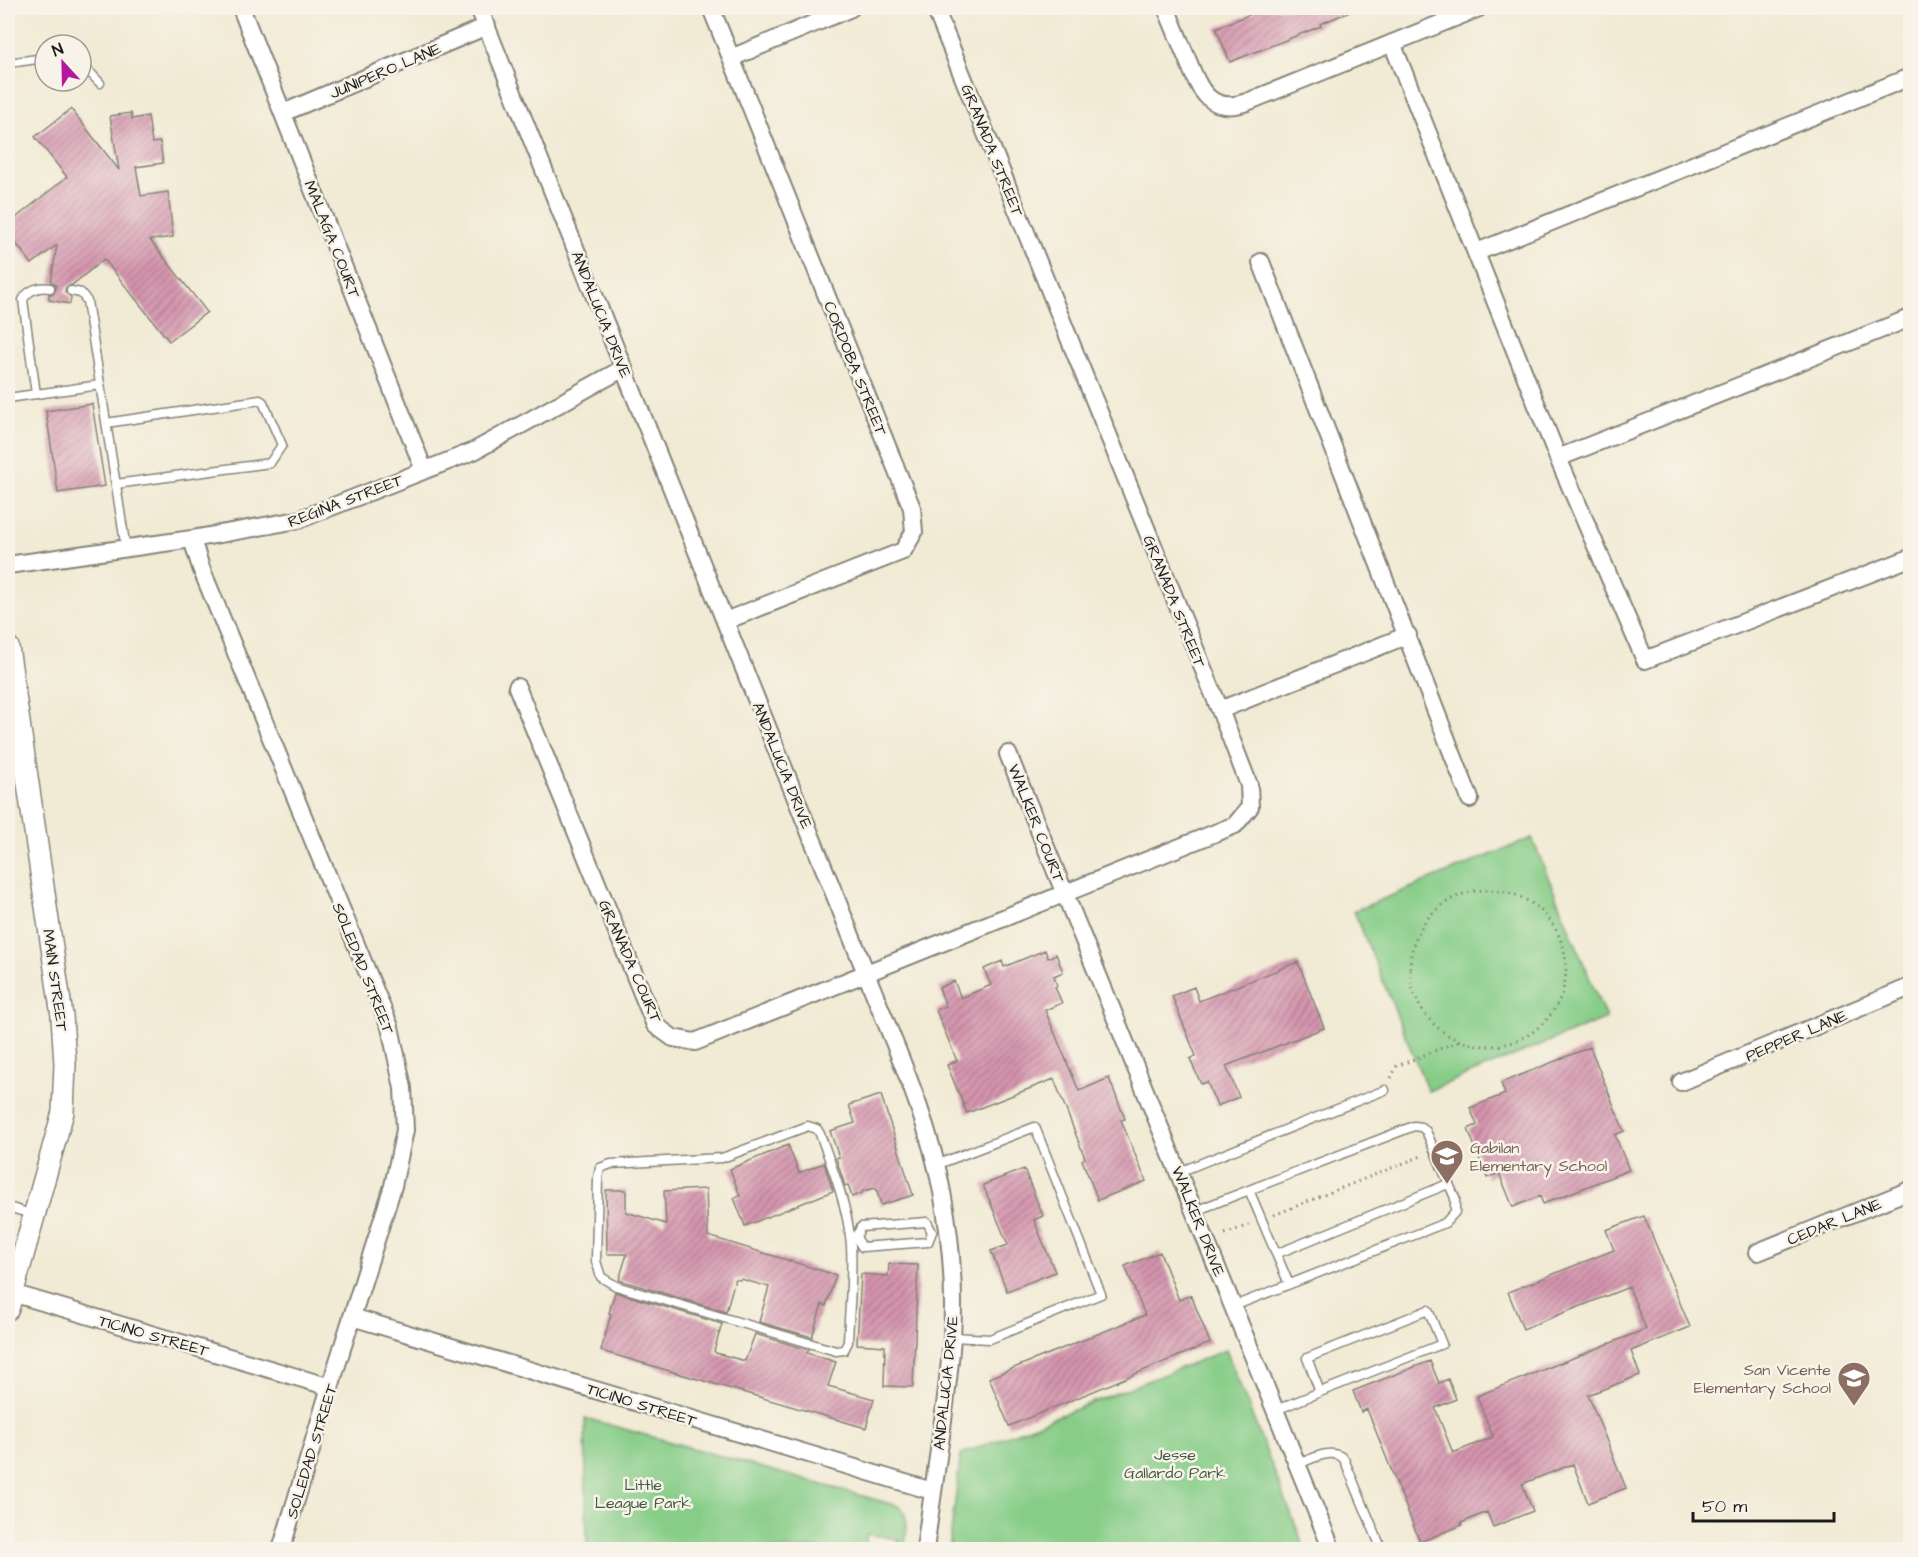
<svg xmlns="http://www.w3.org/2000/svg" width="1918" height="1557" viewBox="0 0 1918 1557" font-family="'Architects Daughter',sans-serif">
<defs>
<pattern id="building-hatch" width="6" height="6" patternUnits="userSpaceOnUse" patternTransform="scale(1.5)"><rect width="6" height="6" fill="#d494ad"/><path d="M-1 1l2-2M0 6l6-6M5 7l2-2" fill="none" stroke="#ab788c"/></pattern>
</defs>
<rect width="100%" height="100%" fill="#f7f3e8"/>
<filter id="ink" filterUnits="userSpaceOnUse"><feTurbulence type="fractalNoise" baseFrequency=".0167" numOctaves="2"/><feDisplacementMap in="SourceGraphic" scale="12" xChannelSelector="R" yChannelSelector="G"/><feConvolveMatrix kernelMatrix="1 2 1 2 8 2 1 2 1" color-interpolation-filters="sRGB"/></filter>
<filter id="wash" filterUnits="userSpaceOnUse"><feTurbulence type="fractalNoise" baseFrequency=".008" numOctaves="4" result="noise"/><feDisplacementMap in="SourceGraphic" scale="24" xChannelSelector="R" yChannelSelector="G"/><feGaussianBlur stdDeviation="1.35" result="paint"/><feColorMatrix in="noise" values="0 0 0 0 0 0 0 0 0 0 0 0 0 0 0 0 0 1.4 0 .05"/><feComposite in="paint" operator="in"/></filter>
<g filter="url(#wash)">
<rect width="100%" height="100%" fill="#f1ead4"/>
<path fill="#87cd88" stroke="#527452" stroke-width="1.5" d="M1532 838 1606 1018 1428 1091 1354 911Z
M1226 1350 1305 1549H949L961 1454Z
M585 1418 898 1506C912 1516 906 1535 904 1549H896L898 1539 867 1534 865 1549H587Z"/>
<g id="blocks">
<path fill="url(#building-hatch)" d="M1254 8H1359L1320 24 1321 26 1230 62 1216 28 1256 12Z
M71 109 119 170 110 116 131 113 132 119 148 116 152 143 160 142 163 163 136 167 141 196 168 192 173 237 150 240 207 312 169 341 104 259 72 285 66 287 65 292 71 297 70 304 49 300V294H53L56 289V285L51 282 57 245 32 264 8 233V224L67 177 35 137Z
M92 404 105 486 58 493 46 411Z
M1045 950 1048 958 1056 954 1063 972 1054 976 1057 986 1055 987 1062 1003 1045 1010 1079 1091 1109 1078 1125 1119 1121 1120 1146 1181 1098 1200 1082 1160 1085 1158 1054 1079 967 1113 947 1065 957 1061 936 1010 946 1006 939 988 954 981 961 998 991 985 984 969 1002 961 1004 967Z
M1298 962 1324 1028 1226 1066 1239 1097 1217 1106 1207 1082 1201 1084 1190 1059 1196 1056 1172 996 1194 987 1199 1001Z
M1590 1047 1624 1131 1615 1135 1629 1170 1543 1204 1540 1196 1513 1207 1499 1173 1487 1178 1468 1129 1477 1125 1470 1108 1505 1094 1501 1083Z
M881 1095 913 1195 881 1205 876 1188 863 1191 862 1193 852 1197 848 1185 845 1186 836 1158 839 1157 830 1131 855 1123 849 1105Z
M788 1145 799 1173 824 1163 833 1191 745 1226 734 1198 740 1196 730 1169Z
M1024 1169 1043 1216 1034 1220 1055 1272 1007 1291 991 1251 1008 1245 983 1185Z
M706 1189 708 1236 836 1275 826 1306 822 1304 812 1337 759 1322 769 1287 741 1279 740 1280 735 1279 726 1312 619 1280 627 1254H607L606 1190H626V1212L666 1224 664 1191Z
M1644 1216 1690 1327 1631 1351 1640 1375 1588 1395 1626 1488 1588 1503 1573 1464 1522 1484 1533 1511 1493 1527 1487 1512 1461 1523 1462 1525 1420 1542 1367 1409 1361 1412 1353 1391 1430 1361 1439 1383 1448 1379 1456 1399 1435 1408 1453 1453 1493 1437 1477 1396 1646 1329 1629 1287 1523 1329 1508 1292 1614 1250 1606 1230Z
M1160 1252 1179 1300 1191 1295 1210 1343 1009 1426 989 1378 1145 1315 1125 1266Z
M889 1264 918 1265 913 1387 884 1386 885 1346 857 1344 861 1274 888 1276Z
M615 1292 722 1324 714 1351 716 1353 745 1361 755 1334 809 1350 807 1353 836 1362 828 1386 874 1399 866 1428 601 1351 611 1314 609 1313Z"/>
</g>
</g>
<g filter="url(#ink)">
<use href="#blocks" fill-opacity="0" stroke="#868378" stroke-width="1.5"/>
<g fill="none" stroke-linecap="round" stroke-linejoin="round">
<g stroke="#868378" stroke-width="11">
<path id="service" d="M8 63 45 58
M81 63 100 83
M71 291 81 293 87 301 126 549
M36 394 23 300C28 290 39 286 50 288
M8 398 100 385
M106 423 260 400 263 402 282 445 270 463 116 484
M808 1126 817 1129 820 1134C833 1169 848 1208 851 1245 853 1277 849 1310 848 1342L844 1350 836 1351 616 1286 601 1277 596 1261 598 1178 600 1168 611 1164 722 1158Z
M936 1165 1035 1127 1101 1294 990 1339 952 1337
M1179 1172 1385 1090
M1249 1190 1289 1284
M8 1207 34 1215
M1195 1211 1414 1126 1421 1127 1426 1131 1455 1198V1212L1445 1223 1234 1306
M927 1222 932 1232 928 1242 862 1247 856 1237 861 1227Z
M1276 1254 1448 1184
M1428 1310 1442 1344 1320 1392 1307 1358Z
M1276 1410 1320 1392
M1298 1464C1312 1459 1331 1447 1344 1459L1382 1550"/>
</g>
<g stroke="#868378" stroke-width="20">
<path id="minor" d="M241 8 424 470
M479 8 866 973C894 1044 928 1116 942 1192 951 1239 955 1289 952 1337 947 1408 934 1479 925 1550
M711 8 912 508 914 532 903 551 725 621
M1166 8C1173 24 1179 40 1186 56 1198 85 1207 116 1247 102L1479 8
M1392 43 1558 458 1645 660 1910 558
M731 58 851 8
M283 113 487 26
M1477 252 1910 77
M1261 262 1470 799
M1558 458 1910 318
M192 539 201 568 390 1027 403 1088 405 1130 393 1186 330 1387 281 1550
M8 565 192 539 298 520 474 451 624 368
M517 687 655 1025 673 1038 695 1042 1235 825 1250 807 1249 785 1220 710 935 8
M1220 710 1408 635
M1008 754 1332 1550
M1681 1082 1910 987
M1758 1252 1910 1190
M12 1293 330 1387
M352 1317 932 1491"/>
</g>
<g stroke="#868378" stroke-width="24">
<path id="tertiary" d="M8 647 62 1016 65 1064 63 1112 8 1309"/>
</g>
<path stroke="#868378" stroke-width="3" stroke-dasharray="1.5 4.5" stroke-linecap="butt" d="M1410 968a78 78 0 1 1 156 0a78 78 0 1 1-156 0Z
M1391 1078 1397 1066 1459 1041
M1447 1146 1456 1143
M1274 1215 1424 1155
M1225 1234 1251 1224"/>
<use href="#service" stroke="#fff" stroke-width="8"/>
<use href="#minor" stroke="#fff" stroke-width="16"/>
<use href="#tertiary" stroke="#fff" stroke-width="21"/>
</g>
</g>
<defs>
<g id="school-pin" transform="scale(1.725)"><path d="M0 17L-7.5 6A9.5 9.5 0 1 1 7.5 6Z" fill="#8d6e63" stroke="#f7f3e8"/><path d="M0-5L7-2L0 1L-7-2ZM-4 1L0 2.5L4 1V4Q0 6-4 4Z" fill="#fff"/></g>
</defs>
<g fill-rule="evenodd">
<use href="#school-pin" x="1447" y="1156"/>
<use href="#school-pin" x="1854" y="1378"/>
</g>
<g text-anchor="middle" stroke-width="5" stroke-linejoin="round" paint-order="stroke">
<g font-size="16" fill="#1c1c1c" stroke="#f7f3e8">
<text transform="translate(385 70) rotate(-23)" y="6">JUNIPERO LANE</text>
<text transform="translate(993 150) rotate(68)" y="6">GRANADA STREET</text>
<text transform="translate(333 239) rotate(68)" y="6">MALAGA COURT</text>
<text transform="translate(602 314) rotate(68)" y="6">ANDALUCIA DRIVE</text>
<text transform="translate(856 368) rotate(68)" y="6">CORDOBA STREET</text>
<text transform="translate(345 500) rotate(-21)" y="6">REGINA STREET</text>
<text transform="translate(1175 601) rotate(68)" y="6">GRANADA STREET</text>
<text transform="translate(783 765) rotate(68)" y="6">ANDALUCIA DRIVE</text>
<text transform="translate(1037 823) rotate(68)" y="6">WALKER COURT</text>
<text transform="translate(631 961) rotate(66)" y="6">GRANADA COURT</text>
<text transform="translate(364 968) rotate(68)" y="6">SOLEDAD STREET</text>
<text transform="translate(56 980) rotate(82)" y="6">MAIN STREET</text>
<text transform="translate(1796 1035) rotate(-23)" y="6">PEPPER LANE</text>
<text transform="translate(1199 1221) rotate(68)" y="6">WALKER DRIVE</text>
<text transform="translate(1834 1221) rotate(-22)" y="6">CEDAR LANE</text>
<text transform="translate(154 1335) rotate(16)" y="6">TICINO STREET</text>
<text transform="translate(945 1383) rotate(-84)" y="6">ANDALUCIA DRIVE</text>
<text transform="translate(642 1404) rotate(17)" y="6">TICINO STREET</text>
<text transform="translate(311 1451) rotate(-73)" y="6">SOLEDAD STREET</text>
</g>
<g font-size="16" fill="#785e54" stroke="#f7f3e8" text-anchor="start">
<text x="1470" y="1153">Gabilan<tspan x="1470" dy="18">Elementary School</tspan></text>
<text x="1831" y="1375" text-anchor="end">San Vicente<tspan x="1831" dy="18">Elementary School</tspan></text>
</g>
<g font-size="16" fill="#415a42" stroke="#f7f3e8">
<text x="1175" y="1460">Jesse<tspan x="1175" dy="18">Gallardo Park</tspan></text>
<text x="643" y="1490">Little<tspan x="643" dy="18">League Park</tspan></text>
</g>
</g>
<rect width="1918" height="1557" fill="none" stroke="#f7f3e8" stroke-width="30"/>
<g transform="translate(63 63) rotate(338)"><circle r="28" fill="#f7f3e8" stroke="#9f9d96" stroke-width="1.5"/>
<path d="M0-4.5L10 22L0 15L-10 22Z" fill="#b5179e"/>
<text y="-9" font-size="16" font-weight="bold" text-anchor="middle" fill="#1c1c1c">N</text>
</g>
<path d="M1693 1512v9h141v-9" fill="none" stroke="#1c1c1c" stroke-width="3"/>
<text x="1702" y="1512" font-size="18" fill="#1c1c1c" stroke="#f7f3e8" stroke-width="4.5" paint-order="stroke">50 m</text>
</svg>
